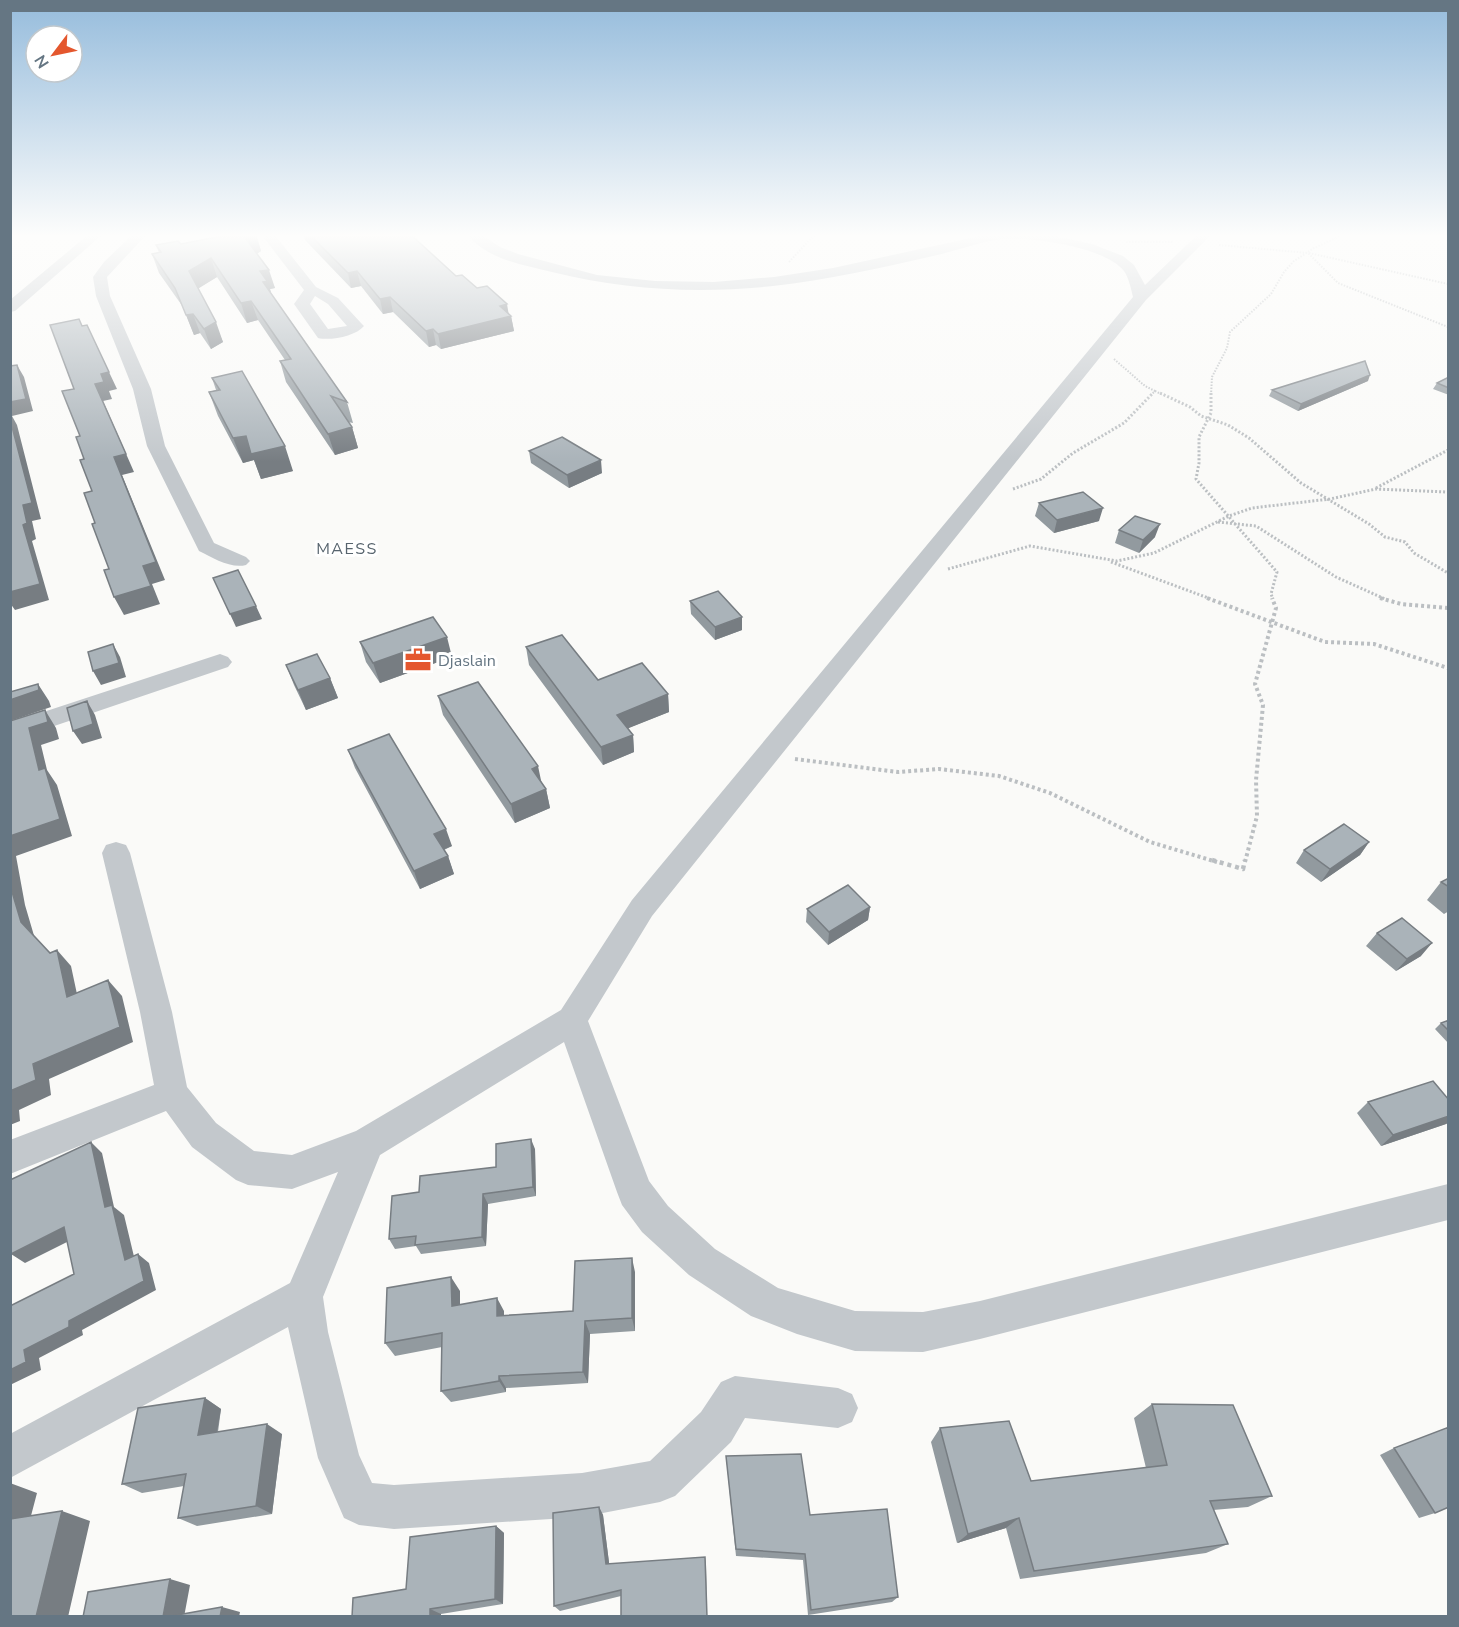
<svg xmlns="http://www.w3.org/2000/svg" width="1459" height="1627" viewBox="0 0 1459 1627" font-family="'Nunito Sans',sans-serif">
<rect width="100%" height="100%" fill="#fafaf8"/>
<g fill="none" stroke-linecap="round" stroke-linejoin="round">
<path stroke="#bbbfc2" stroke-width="2" stroke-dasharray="1.5 1.5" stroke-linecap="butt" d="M1126 242H1173
M1219 245 1308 253 1338 283 1448 327
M1309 253 1448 284
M789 262 815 234
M1114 359 1145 386 1155 391 1151 395
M1155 391 1163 395
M1211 395 1212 377 1227 348 1230 332 1271 294 1284 272 1294 261 1314 248 1345 234"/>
<path stroke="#bbbfc2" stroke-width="3" stroke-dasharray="2 2" stroke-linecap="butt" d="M1160 393 1190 407 1201 416 1228 425 1249 438 1301 483 1369 524 1385 537 1405 542 1414 553 1448 573
M1211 393V413L1199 437V463L1196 479 1277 572 1271 594 1273 599
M1376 488 1448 450
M1013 489 1041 479 1073 453 1124 423 1153 393
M1218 522 1256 526 1336 577 1385 599
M1111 562 1211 599
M948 569 1030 546 1117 561 1154 553 1229 516 1252 508 1330 499 1376 489 1448 492"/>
<path stroke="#bbbfc2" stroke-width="4" stroke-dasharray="3 3" stroke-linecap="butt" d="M1207 598 1325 642 1374 644 1448 668
M1380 598 1401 604 1448 608
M795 759 898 772 939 769 999 776 1050 793 1150 842 1217 862
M1245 862 1257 816 1256 780 1263 705 1255 684 1276 608 1272 598"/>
<path stroke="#bbbfc2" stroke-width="4.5" stroke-dasharray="4 4" stroke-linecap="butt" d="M1212 860 1243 869 1245 860"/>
<path fill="#c3c8cc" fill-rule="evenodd" d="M89 234H103L15 311 10 312V300Z
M133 234H147L107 277 110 296 151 389 165 446 214 543 246 557 250 561 246 565C231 569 213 558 199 551L147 446 133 389 96 296 93 277 104 262Z
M261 234H274L316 287 338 298 361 323 364 326C356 336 331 341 318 338L294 304 304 290ZM315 296 328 304 347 326 328 329 310 304Z
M467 234H481L500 247 518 254 597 275 655 281 714 282 774 277 833 268 989 234H1045L1092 244 1123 256 1134 265 1145 285 1198 234H1212L1146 300 652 916 588 1021 649 1181 668 1206 715 1249 778 1288 855 1311 923 1312 980 1301 1448 1184V1220L980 1339 923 1352 855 1351 797 1334 751 1316 689 1275 642 1232 622 1205 617 1192 564 1042 380 1155 323 1297 328 1332 359 1455 372 1483 394 1485 582 1473 650 1461 701 1412 721 1382 735 1376 838 1388 852 1394 858 1408 852 1422 838 1428 745 1418 731 1442 675 1496 660 1502 582 1517 394 1529 359 1525 344 1518 318 1458 288 1327 10 1478V1434L290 1283 338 1172 292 1189 248 1185 236 1180 192 1147 166 1111 10 1174V1140L154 1085 140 1012 102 853 106 845 116 842 126 845 130 853 172 1012 187 1087 216 1123 254 1151 292 1155 356 1131 561 1010 632 900 1133 297C1131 289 1129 278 1124 271 1105 247 1033 237 1004 239 981 241 956 251 933 256 880 268 827 280 773 286 697 294 625 290 552 272 523 265 486 259 467 234Z
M220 654 228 657 232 662 228 667 10 741V723Z"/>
</g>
<path fill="#929a9f" d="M232 234H256L261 251 257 254 275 288 270 289 271 293 347 402 353 423 348 422 352 427 358 448 335 455 286 382 280 361 285 360 258 320 247 323 217 277 198 288 223 342 211 349 200 333 194 335 183 307 159 273 152 254 159 253 156 245 181 244Z
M303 234H410L456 276 477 288 511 316 514 331 441 349 436 345 429 347 393 312 383 314 361 286 351 288 305 240Z
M1449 377V395L1433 389 1437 383Z
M212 378 293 471 261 479 254 460 243 463 218 416 209 392 216 390Z
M1368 381 1298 411 1269 396 1272 390Z
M529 451 602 473 569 488 531 463Z
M1039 503 1099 521 1054 533 1035 516Z
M1119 530 1155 537 1139 553 1115 543Z
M690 601 742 630 715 640 691 614Z
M360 642 452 657 380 683 366 662Z
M526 647 598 680 668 694 669 712 628 728 633 735 634 752 603 765 529 665Z
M286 665 330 678 338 698 306 710 294 685Z
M438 696 546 789 550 808 515 823 443 715Z
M348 750 452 846 444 850 448 856 454 874 420 889 355 768Z
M1369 842 1360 855 1321 882 1296 863 1304 850Z
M1449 878V911L1444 914 1427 900 1441 882Z
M870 907 868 920 828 945 806 922 807 909Z
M1377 933 1421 956 1396 971 1366 946Z
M1449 1020V1044L1435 1029 1441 1023Z
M1449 1100V1122L1446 1124 1381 1146 1357 1113 1368 1102Z
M535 1149 536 1196 488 1204 486 1246 421 1254 416 1246 395 1249 389 1239 419 1192 496 1167Z
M635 1272V1331L590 1334 588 1383 506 1388V1392L451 1402 441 1391 442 1347 395 1356 385 1343 460 1291V1304L504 1311V1315L573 1311Z
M205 1398 221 1409 218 1432 282 1434 272 1514 197 1526 178 1518 184 1486 142 1493 122 1484Z
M1152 1404 1272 1496 1248 1507 1213 1510 1228 1544 1206 1553 1020 1579 1006 1528 957 1543 931 1442 940 1428 1031 1481 1146 1468 1134 1418Z
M1394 1448 1435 1513 1419 1518 1380 1455Z
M726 1456 810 1515 898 1597 892 1602 808 1615 803 1560 736 1556Z
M599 1507 603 1515 609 1563 706 1564 621 1596 560 1611 554 1606Z
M496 1526 504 1533 503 1604 441 1614V1617H352L406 1589Z"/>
<path fill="#777d82" d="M253 234H256L261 251 251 257 246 239Z
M211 258 217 277 196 290 189 271Z
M269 270 275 288 270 289 273 300H269L260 271Z
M357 271 361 286 351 288 348 273Z
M390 297 393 312 383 314 380 299Z
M251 301 258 320 247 323 241 303Z
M507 304 509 316H511L514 331 441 349 438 334 500 306Z
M193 314 200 333 194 335 186 315Z
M216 322 223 342 211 349 204 329Z
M433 329 436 345 429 347 426 331Z
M17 365 24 377 33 411 12 416 17 425 41 519 32 521 36 539 32 541 49 600 15 610 10 603V592L23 525V505L10 419V402Z
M109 372 117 389 109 391 112 399 103 401 134 472 122 475 165 580 152 584 160 604 124 615 114 597 143 566 95 384 101 374Z
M1370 375 1368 381 1298 411 1301 404Z
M352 427 358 448 335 455 328 434Z
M246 436 285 446 293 471 261 479 254 460 243 463 233 438Z
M601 460 602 473 569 488 567 475Z
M1103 508 1099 521 1054 533 1057 520Z
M1160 524 1155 537 1139 553 1143 540Z
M256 606 262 619 236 627 230 614Z
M742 617V630L715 640V627Z
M447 637 452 657 380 683 373 663Z
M113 644 120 657 126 677 101 685 93 671Z
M330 678 338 698 306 710 298 690Z
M38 684 49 701 51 707 10 721V700Z
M668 694 669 712 619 732 617 715Z
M87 701 95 715 102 738 82 744 73 731Z
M45 710 56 728 59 739 41 745 47 770 57 785 72 836 16 856 25 905 35 939 21 922 10 885V836L39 770 29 728Z
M633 735 634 752 603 765 601 747Z
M538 766 542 785 532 769Z
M546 789 550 808 515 823 511 804Z
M446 829 452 846 440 851 434 834Z
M1369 842 1360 855 1321 882 1330 869Z
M448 856 454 874 420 889 414 871Z
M870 907 868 920 828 945 829 932Z
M1432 943 1421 956 1396 971 1407 959Z
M57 950 71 966 81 1013 67 997Z
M108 980 122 996 133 1042 49 1079 51 1095 19 1110 20 1121 10 1125V1091Z
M1449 1116V1122L1446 1124 1381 1146 1393 1135Z
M531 1139 535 1149 536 1196 533 1187Z
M91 1142 102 1153 114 1207 124 1215 137 1269 125 1260 105 1207Z
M483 1194 488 1204 486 1246 482 1237Z
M64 1227 77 1237 25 1263 11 1254Z
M138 1254 149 1263 156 1290 82 1330 83 1335 39 1358 41 1370 10 1385V1370L24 1350 69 1321Z
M632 1258 635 1272V1331L632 1318Z
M451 1277 460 1291V1319L452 1306Z
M497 1298 504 1311V1329L497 1316Z
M585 1321 590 1334 588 1383 583 1372Z
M499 1376 506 1388V1392L499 1381Z
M205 1398 221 1409 215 1444 198 1435Z
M267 1424 282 1434 272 1514 256 1506Z
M10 1483 37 1493 27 1531 10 1526Z
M599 1507 603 1515 610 1570 606 1564Z
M62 1511 90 1521 68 1617H36Z
M1019 1518 1006 1528 957 1543 968 1534Z
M496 1526 504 1533 503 1604 495 1599Z
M705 1557 706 1564 707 1617Z
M170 1579 190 1585 184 1617H163Z
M222 1607 240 1612 239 1617H220Z
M430 1609 441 1614V1617H430Z"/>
<path fill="#aab3b9" stroke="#777d82" stroke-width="1.5" d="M232 234H253L246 239 269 270 260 271 267 281 263 282 347 402 331 396 352 427 328 434 280 361 291 359 251 301 241 303 211 258 189 271 216 322 204 329 193 314 186 315 175 288 152 254 161 252 156 245 178 241 181 244Z
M309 234H410L456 276 462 275 477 288 487 286 507 304 500 306 511 316 438 334 433 329 426 331 390 297 380 299 357 271 348 273Z
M79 319 82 326 87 325 109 372 101 374 104 382 95 384 126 454 114 457 156 562 143 566 151 586 114 597 104 570 109 569 92 524 95 523 84 493 92 491 80 460 84 459 76 437 80 436 62 391 74 389 50 325Z
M1365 361 1370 375 1301 404 1272 390Z
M17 365 26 399 10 402V366Z
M242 371 285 446 251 454 246 436 233 438 209 392 220 390 212 378Z
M1449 377V388L1437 383Z
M10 419 32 503 23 505 27 523 23 525 40 584 10 592Z
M562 437 601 460 567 475 529 451Z
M1083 492 1103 508 1057 520 1039 503Z
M1135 516 1160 524 1143 540 1119 530Z
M238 570 256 606 230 614 213 578Z
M718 591 742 617 715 627 690 601Z
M433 617 447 637 373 663 360 642Z
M562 635 598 680 642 663 668 694 617 715 633 735 601 747 526 647Z
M113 644 119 663 93 671 88 652Z
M317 654 330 678 298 690 286 665Z
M478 682 538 766 532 769 546 789 511 804 438 696Z
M38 684 39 690 10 700V692Z
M87 701 93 724 73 731 67 708Z
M45 710 48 722 29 728 39 770 45 768 60 819 10 836V721Z
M389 734 446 829 434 834 448 856 414 871 348 750Z
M1344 824 1369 842 1330 869 1304 850Z
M1449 878V887L1441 882Z
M10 885 21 922 50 953 57 950 67 997 108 980 120 1027 33 1064 36 1080 10 1091Z
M848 885 870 907 829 932 807 909Z
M1402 918 1432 943 1407 959 1377 933Z
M1449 1020V1031L1441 1023Z
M1433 1081 1449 1100V1116L1393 1135 1368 1102Z
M531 1139 533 1187 483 1194 482 1237 415 1245 416 1236 389 1239 392 1196 419 1192 420 1176 496 1167V1144Z
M91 1142 105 1207 112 1205 125 1260 138 1254 144 1281 69 1321V1327L24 1350 26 1362 10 1370V1306L74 1274 64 1227 11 1254 10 1180Z
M632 1258V1318L585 1321 583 1372 499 1376V1381L441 1391 442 1333 385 1343 387 1288 451 1277 452 1306 497 1298V1316L573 1311 575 1261Z
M205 1398 198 1435 267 1424 256 1506 178 1518 186 1474 122 1484 138 1408Z
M1152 1404 1233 1405 1272 1496 1210 1501 1228 1544 1034 1571 1019 1518 968 1534 940 1428 1009 1421 1031 1481 1167 1465Z
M1449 1427V1507L1435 1513 1394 1448Z
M801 1454 810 1515 887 1509 898 1597 811 1610 805 1554 736 1549 726 1456Z
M599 1507 606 1564 705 1557 707 1617H621V1590L554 1606 553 1513Z
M62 1511 36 1617H10V1519Z
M496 1526 495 1599 430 1609V1617H352L353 1598 406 1589 410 1537Z
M170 1579 163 1617H83L88 1592Z
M222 1607 220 1617H166Z"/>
<linearGradient id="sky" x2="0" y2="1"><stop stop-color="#96bcdc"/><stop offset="0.51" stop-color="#fdfdfc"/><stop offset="1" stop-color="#fdfdfc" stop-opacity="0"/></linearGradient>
<rect width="1459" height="462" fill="url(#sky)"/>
<defs>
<g id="office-bare" transform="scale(2.07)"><path d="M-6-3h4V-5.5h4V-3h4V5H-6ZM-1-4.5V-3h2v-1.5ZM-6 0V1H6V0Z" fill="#e4572e" stroke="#fff" stroke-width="2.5" paint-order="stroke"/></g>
</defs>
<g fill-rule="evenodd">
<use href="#office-bare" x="418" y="660"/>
</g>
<g text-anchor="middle" stroke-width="6" stroke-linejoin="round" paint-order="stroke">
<g font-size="16" letter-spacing="1.5" fill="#57646e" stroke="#fff">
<text x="347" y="554">MAESS</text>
</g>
<g font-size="16" fill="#657683" stroke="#fff" text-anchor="start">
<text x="438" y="666">Djaslain</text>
</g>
</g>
<rect width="1459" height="1627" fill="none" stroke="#657683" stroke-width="24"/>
<g transform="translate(54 54) rotate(238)"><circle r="28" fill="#ffffff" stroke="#c1c8cd" stroke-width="1.5"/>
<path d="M0-4.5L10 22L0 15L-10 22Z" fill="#e4572e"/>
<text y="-9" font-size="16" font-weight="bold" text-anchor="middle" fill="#657683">N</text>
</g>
</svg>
